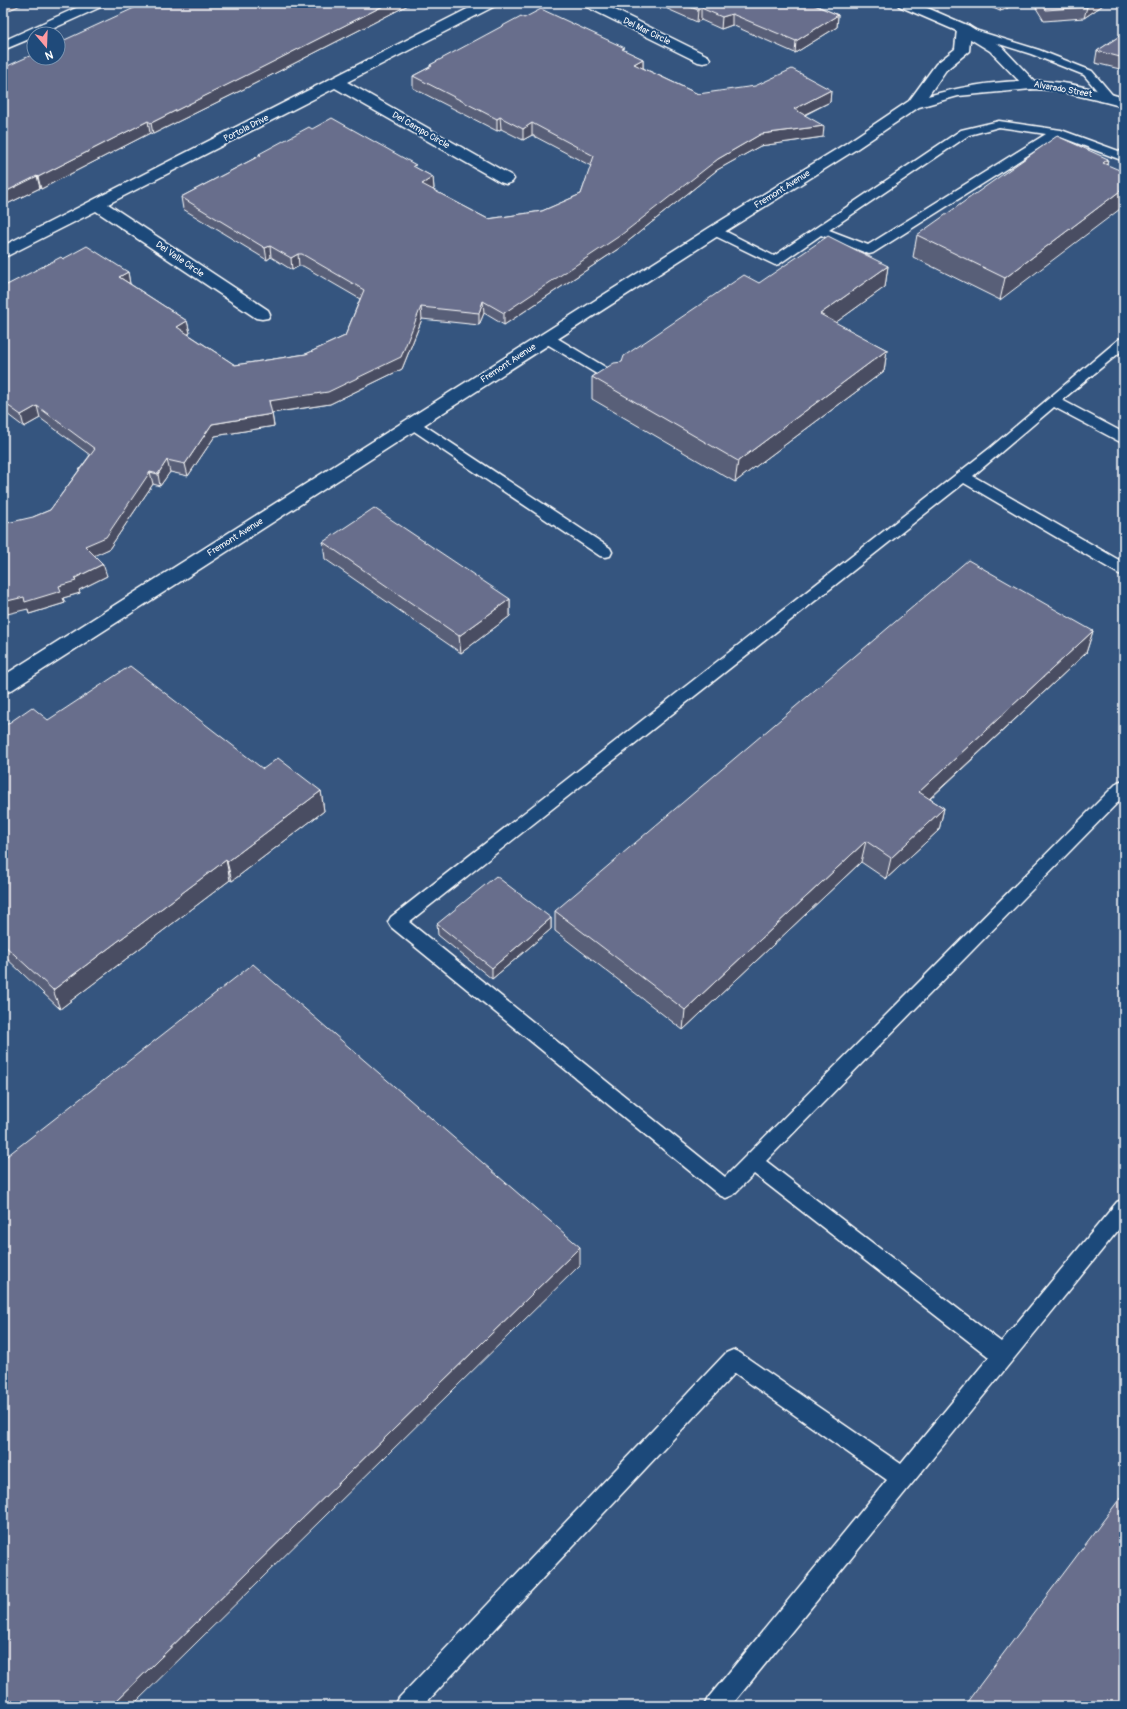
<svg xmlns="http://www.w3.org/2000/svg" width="1127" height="1709" viewBox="0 0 1127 1709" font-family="Pangolin,sans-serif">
<rect width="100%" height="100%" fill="#35557f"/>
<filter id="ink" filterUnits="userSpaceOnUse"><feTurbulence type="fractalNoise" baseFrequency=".025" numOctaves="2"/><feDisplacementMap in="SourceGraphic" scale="8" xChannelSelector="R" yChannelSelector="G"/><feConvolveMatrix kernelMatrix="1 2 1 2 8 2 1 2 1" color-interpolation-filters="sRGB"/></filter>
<g filter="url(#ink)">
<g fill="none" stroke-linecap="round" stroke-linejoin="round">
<g stroke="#fff" stroke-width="3">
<path id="lane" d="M965 27 1039 50 1092 71 1115 98 1113 100H1105L1084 75 1031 54 961 32 960 30Z
M999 121 1061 130 1124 153V161L1058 136 873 253 869 254 821 235 779 264 775 265 711 234 709 231 711 228H719L774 256 961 130ZM999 127 1046 134 868 245 829 230 969 135Z
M547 334 552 335 620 376 622 379 620 382 615 383 610 382 542 341 540 338 542 335Z
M1124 338V349L1062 400 1124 433V444L1054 407 973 476 1124 563V575L1119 574 964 483 409 922 725 1177 1118 782 1124 780V796L766 1161 1001 1342 1117 1202 1124 1199V1223L731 1706H704L708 1698 887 1480 735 1373 423 1706H395L399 1698 726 1353 733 1350 740 1353 901 1464 989 1357 754 1174 733 1195 726 1198 719 1195 391 927 388 922 391 917 990 448 1119 339Z
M413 420 418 421 610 548 612 552 610 556 605 557 600 556 408 427 406 424 408 421Z"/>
</g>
<g stroke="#fff" stroke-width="3">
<path id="street" d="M87 3H105L103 6 41 34H34V37L3 50V41Z
M479 3H497L495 6 347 82 512 176 514 179 512 182 506 184 500 182 335 88 108 204 268 310 270 314 268 318 262 319 256 318 96 211 9 255 3 257V246Z
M583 3H601L708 56 710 59 708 62 703 63 698 62 585 6Z
M897 3H916L969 26 1000 45 1038 85 1036 88 1031 89 1026 88 990 51 959 32 899 6Z"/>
</g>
<g stroke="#fff" stroke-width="3">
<path id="secondary" d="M964 25 969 26 971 29 969 51 946 70 928 96C965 85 1013 78 1052 82 1072 83 1105 92 1124 98V107L1105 102 1054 90 1031 89 958 96 919 107 855 150 721 234 10 691 3 693V676L709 228 845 144 909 101 936 64 955 49 957 29 959 26Z"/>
</g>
<use href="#lane" fill="#1f4a7a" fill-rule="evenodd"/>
<use href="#street" fill="#1f4a7a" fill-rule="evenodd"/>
<use href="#secondary" fill="#1f4a7a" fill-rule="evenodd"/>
</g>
<path fill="#595f78" stroke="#fff" d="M145 3H412L254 84 153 134 150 133 41 189 40 188 3 206Z
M654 3H810L838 15 837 27 795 53 732 25 721 29 701 20 697 22Z
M981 3H1016L1006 9 1000 11Z
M1033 3H1106L1084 18 1044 21Z
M524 18 625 51 643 59V68L698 94 831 90 830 102 805 115 823 137 760 146 717 170 621 247 504 325 484 313 479 325 422 319 402 369 330 404 272 413 274 426 215 436 188 476 170 472 160 486 153 484 109 549 94 555 107 576 79 590 80 593 63 598 65 603 29 614 28 609 33 517 50 510 90 455 40 418 24 427 3 411V287L63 259 128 272 130 284 187 321 190 333 188 334 235 365 306 354 345 336 360 299 303 266H299L292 270 271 257 267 260 183 209 181 197 259 156V154L416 168 433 177 434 189 433 190 488 219 542 211 581 194 591 166 532 135 523 140 501 129 497 131 413 88V76L430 67V65Z
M1124 33V70L1095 63 1097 51Z
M1108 159 1107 165 1000 300 913 257 917 235Z
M888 266 885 287 835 323 887 350 884 371 735 482 592 399V377L622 362 759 283Z
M323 542 510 599V616L461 653 325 559Z
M1093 631 1086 653 930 799 944 808 939 830 886 879 861 862 683 1030 555 931V911Z
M48 720 263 769 321 791 324 811 232 881 230 880 60 1009 3 955V727Z
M551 918V929L492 979 438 935 437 924Z"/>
<path fill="#484d62" stroke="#fff" d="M3 3H25L3 13Z
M389 3H412L254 84 153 134 151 123Z
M1002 3H1016L1006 9 1000 11Z
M1092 3H1106L1084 18 1087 7Z
M701 8V20L697 22 698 10Z
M732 14V25L721 29 722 17Z
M838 15 837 27 795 53 796 41Z
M643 59V70L634 64Z
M831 90 830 102 793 120 794 109Z
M500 117 501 129 497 131V119Z
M148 121 150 133 41 189 38 177Z
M532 123V135L523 140V129Z
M824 126 823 137 760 146 717 170 621 247 504 325V313L718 159 761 134Z
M1108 159 1103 181V163Z
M37 176 40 188 3 206V193Z
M433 177 434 189 423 196 422 184Z
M1124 188V206L1000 300 1005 278Z
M270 246 271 257 267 260 265 248Z
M298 254 299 266 292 270 291 258Z
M888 266 885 287 817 336 820 314Z
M128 272 130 284 119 277Z
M483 301 484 313 479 325V313Z
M421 307 422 319 402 369 330 404 271 413 269 401Z
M187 321 190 333 179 339 177 327Z
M887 350 884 371 735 482 738 461Z
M37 406 40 418 24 427 21 415Z
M272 414 274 426 215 436 188 476 185 464 212 424Z
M167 460 170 472 160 486 158 474Z
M150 472 153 484 109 549 89 558 85 546Z
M103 564 107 576 79 590 80 593 63 598 65 603 29 614 28 609 3 615V602L59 586Z
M510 599V616L461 653 459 636Z
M1093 631 1086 653 914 813 919 792Z
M321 791 324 811 232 881 227 862Z
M944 808 939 830 886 879 891 858Z
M866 841 861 862 683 1030 685 1010Z
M226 860 230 880 60 1009 53 990Z
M551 918V929L492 979V968Z
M580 1247V1265L132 1706H111Z"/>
<path fill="#676e8c" stroke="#fff" d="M145 3H389L253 72 151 123 148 121 38 177 37 176 3 193V68L34 54V58H58V43Z
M680 3H810L838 15 796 41 732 14 722 17 701 8 698 10Z
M1042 3H1092L1087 7 1046 10Z
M541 9 625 48 622 49 643 59 634 64 698 94 755 86 792 69 831 90 794 109 824 126 761 134 718 159 621 235 504 313 483 301 479 313 421 307 401 357 328 392 269 401 272 414 212 424 185 464 167 460 158 474 150 472 106 537 85 546 103 564 75 578 76 581 59 586 61 591 25 602 24 597 3 602V524L33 517 50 510 95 449 37 406 21 415 3 402V287L61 257 63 259 87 246 128 272 119 277 187 321 177 327 235 365 306 354 345 336 364 290 302 254H298L291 258 270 246 265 248 181 197 261 155 259 154 309 127 312 129 332 118 416 165 413 166 433 177 422 184 488 219 542 211 581 194 594 156 532 123 523 129 500 117 497 119 413 76 432 66 430 65 521 16 524 18Z
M1124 33V58L1097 51Z
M1057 136 1108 159 1103 163 1124 172V188L1005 278 917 235Z
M828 236 888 266 820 314 887 350 738 461 592 377 614 363 622 362 624 356 744 275 759 283Z
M374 508 510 599 459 636 323 542Z
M968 560 1093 631 919 792 944 808 891 858 866 841 685 1010 555 911Z
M130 666 263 769 278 758 321 791 227 862 226 860 53 990 3 944V727L32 707 48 720Z
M496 876 551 918 492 968 437 924Z
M253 964 580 1247 111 1706H3V1159Z
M1124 1493V1706H964Z"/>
</g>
<g text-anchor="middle" stroke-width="4" stroke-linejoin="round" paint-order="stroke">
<g font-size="9" fill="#fff" stroke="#1f4a7a">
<text transform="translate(647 31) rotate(26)" y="3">Del Mar Circle</text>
<text transform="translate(1063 89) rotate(10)" y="3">Alvarado Street</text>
<text transform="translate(246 128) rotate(-27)" y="3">Portola Drive</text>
<text transform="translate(421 130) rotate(30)" y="3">Del Campo Circle</text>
<text transform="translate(782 189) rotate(-32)" y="3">Fremont Avenue</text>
<text transform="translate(180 259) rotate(34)" y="3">Del Valle Circle</text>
<text transform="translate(508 363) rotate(-33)" y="3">Fremont Avenue</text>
<text transform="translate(235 537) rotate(-32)" y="3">Fremont Avenue</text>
</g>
</g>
<rect width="1127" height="1709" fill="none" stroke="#1f4a7a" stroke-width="16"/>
<rect x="8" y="8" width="1111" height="1693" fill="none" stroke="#fff" stroke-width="1.5" filter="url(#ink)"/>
<g transform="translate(46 46) rotate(161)"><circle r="19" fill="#1f4a7a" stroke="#7992af"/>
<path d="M0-3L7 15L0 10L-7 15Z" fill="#ff9aa2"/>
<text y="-6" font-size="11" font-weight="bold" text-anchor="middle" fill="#ffffff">N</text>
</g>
</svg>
